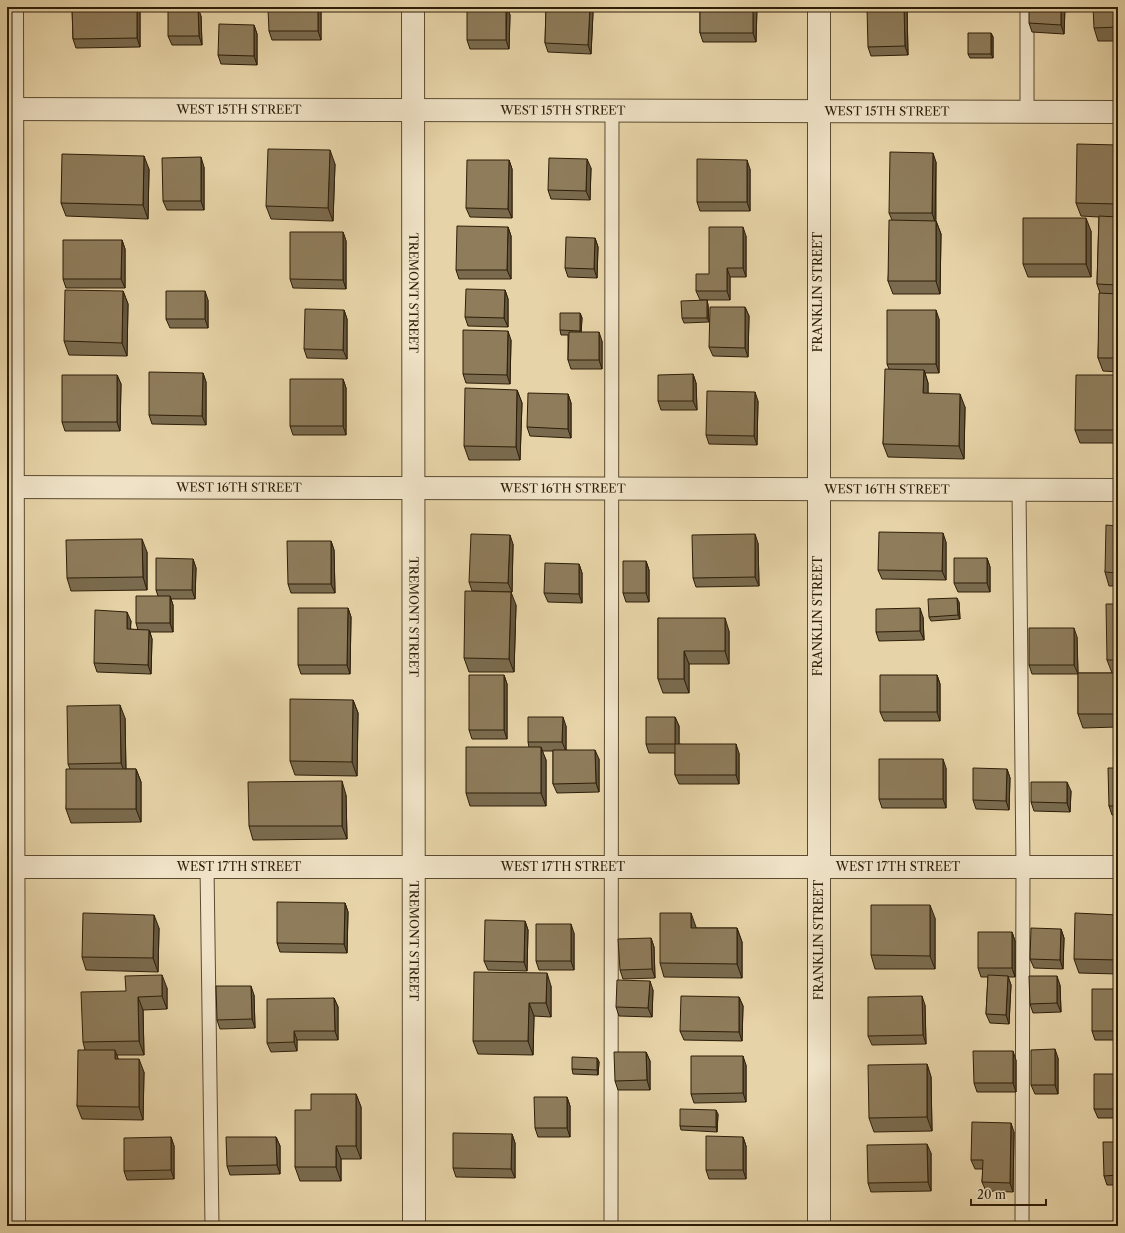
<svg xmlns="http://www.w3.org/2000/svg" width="1125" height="1233" viewBox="0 0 1125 1233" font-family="'Libre Caslon Text',serif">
<rect width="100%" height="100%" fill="#e6d3a7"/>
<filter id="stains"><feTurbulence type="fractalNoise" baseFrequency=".005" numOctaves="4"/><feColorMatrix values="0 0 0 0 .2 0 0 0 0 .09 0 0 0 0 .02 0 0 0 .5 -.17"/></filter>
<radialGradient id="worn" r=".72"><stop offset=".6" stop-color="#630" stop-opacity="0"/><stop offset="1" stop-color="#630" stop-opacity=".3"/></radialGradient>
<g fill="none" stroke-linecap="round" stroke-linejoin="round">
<g stroke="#5c4b30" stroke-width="15">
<path id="lane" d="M1027 112V7
M1019 490 1023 867 1022 1226
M207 867 212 1226
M611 1226 612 112"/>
</g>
<g stroke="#5c4b30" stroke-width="24">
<g id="street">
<path d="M12 7 14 1226"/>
<path id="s1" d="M413 7 414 1226"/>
<path id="s2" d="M7 109 1118 112"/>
<path id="s3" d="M7 487 1118 490"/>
<path id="s4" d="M7 867H1118"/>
<path d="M819 1226V7"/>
</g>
</g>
<use href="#lane" stroke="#efe2c6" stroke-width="13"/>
<use href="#street" stroke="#efe2c6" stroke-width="22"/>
</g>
<path fill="#7a6b4e" stroke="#2e1e08" d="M72 7H140V47L76 48 73 39Z
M321 7V40H272L269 31 280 9Z
M507 7 510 15 509 49H470L467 40Z
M546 7H591L593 13 591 54 548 52 545 43Z
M700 7H757L756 42H703L700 33Z
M907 7 908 55 871 56 868 47Z
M1065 7 1064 34 1032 32 1029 23Z
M1118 7V41H1098L1094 28Z
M201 16 202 45H172L168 36Z
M254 25 257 34V65L221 64 218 55Z
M991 33 993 37V58H970L968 54Z
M1118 145V372L1103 371 1098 358 1100 293 1097 284 1099 217 1081 216 1076 203Z
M509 160 512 169V218L470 217 466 208Z
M936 162V221L941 234 940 294H893L888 281 892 220 889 213Z
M335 164 333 221 271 219 266 206Z
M204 167V210H167L163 201Z
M591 168 590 200 551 199 548 190Z
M149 169 148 219 66 216 61 203Z
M750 169V211H700L697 202Z
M508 227 511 236V279H459L456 270Z
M1091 231V277H1028L1023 264Z
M343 232 346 241V289L293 288 290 279Z
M746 236V277H730V300H700L696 291 709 274Z
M595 238 598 247 597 278 568 277 565 268Z
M122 240 125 249V288H66L63 279Z
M505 290 508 299V327L468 326 465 317Z
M123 291 128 304 127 356 69 355 64 341Z
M208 300V328H170L166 319Z
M707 300 708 305 709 322 684 323 682 318Z
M745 307 749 316 748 357 713 356 709 347Z
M344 310 347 319V359L307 358 304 349Z
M580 313 582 318 581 332 602 341V369H571L568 360V335H561L560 330Z
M939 319V373H925L928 383V393L965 407 964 459 888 457 883 444 889 369 887 364Z
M511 340 510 384 466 383 463 374Z
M203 373 206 382V425L152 424 149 415Z
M693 374 696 383 697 410H661L658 401Z
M117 375 121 384 120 431H65L62 422Z
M1118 375V443H1080L1075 430Z
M343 379 346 388V435H293L290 426Z
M517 390 522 403 520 460H469L464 446Z
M568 394 571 403V438L530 436 527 427Z
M758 401 757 445 709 444 706 435Z
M1118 526V586H1109L1105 572Z
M331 541 334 550 335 593H291L288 584Z
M946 542V580L882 579 878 570Z
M758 543 759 586 696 587 693 578Z
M513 544 512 592 472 591 469 582Z
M147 552V590L71 591 67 578Z
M987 558 990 567V592H958L954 583Z
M193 559 196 568 195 599H171L173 605V632H150L152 639 151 674 97 672 94 663 131 621 130 629 138 630 136 623 158 596 156 590Z
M646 561 649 570V602H626L623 593Z
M579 564 582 573V603L548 602 544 593Z
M959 602 960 619 931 621 929 617Z
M1118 604V727L1083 728 1078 714V674H1032L1029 665 1077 637 1078 673H1112L1107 660Z
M516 605 514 672H469L464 658Z
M348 608 351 617 350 674H301L298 665Z
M923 617 924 640 879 641 876 632Z
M658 618 729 631V664H689V693H663L658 679Z
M504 675 507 684V739H472L469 730Z
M937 675 940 684V721H884L880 712Z
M353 700 358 713 357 776 295 775 290 761Z
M675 717 679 726V744L739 753V784H679L675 775V753H649L646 744Z
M125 718 126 769H136L141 782V822L71 823 66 809 70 769 68 764Z
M566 726V750L599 759V792L557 793 553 784V751H542L546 760V806H470L466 793 529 747 528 742Z
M946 768V808H882L879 799Z
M1118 768V815H1112L1109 806Z
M1007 769 1010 778 1009 810 976 809 973 800Z
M1071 791 1070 812 1034 811 1031 802Z
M346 795 347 839 253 840 249 826Z
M345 903 348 912 347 953 280 952 277 943Z
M1118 915V974L1079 973 1074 959Z
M935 918V969H875L871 955Z
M525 921 528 930 527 971 488 970 484 961Z
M696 927V928H737L742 942V978L664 977 660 963Z
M159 928 158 972 86 970 82 957Z
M1061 929 1064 938 1063 969 1034 968 1030 959Z
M1012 932 1015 941V977H1008L1011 985 1009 1024 990 1023 986 1014 988 977H981L978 968Z
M574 933V970H539L536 961Z
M651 938 654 947 655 978 623 979 620 970Z
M1060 985 1061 1012 1033 1013 1030 1004Z
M551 986V1017L534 1016 533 1055 478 1054 473 1041Z
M167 988V1009L143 1010 144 1055H117L118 1059 144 1072 143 1120 82 1119 77 1106 85 1050 83 1042 126 991Z
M1118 989V1040H1095L1092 1031Z
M653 990 652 1017 619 1016 616 1007Z
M254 995 255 1028 220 1029 217 1020Z
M739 997 743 1006 742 1041 684 1040 680 1031Z
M334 998 338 1007V1040H297V1051L271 1052 267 1043Z
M925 1005 926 1044 872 1045 868 1036Z
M646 1052 650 1061V1090H618L615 1081Z
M597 1058 599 1062 598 1075 573 1074 572 1069Z
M1058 1058V1094H1035L1031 1085Z
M1016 1060V1092H977L974 1083Z
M927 1064 931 1077 932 1131 874 1132 869 1118Z
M746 1065V1102L694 1103 691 1094Z
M1118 1074V1118H1098L1094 1109Z
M356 1094 361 1107V1159H341V1181H300L295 1167 311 1110Z
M567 1097 570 1106V1137H538L535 1128Z
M718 1114 717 1132 681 1130 680 1126Z
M1014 1132 1013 1192 986 1191 982 1182 983 1169H975L971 1160Z
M512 1134 515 1143V1178L456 1177 453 1168Z
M171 1137 174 1146V1179L127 1180 124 1171Z
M276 1137 280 1146V1174L230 1175 227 1166Z
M743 1137 746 1146V1179H709L706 1170Z
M1118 1142V1185H1107L1104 1176Z
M931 1153V1191L871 1192 868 1183Z"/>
<path fill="#635740" stroke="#2e1e08" d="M137 7H140V47L137 38Z
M198 7 201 16 202 45 199 36Z
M318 7H321V40L318 31Z
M507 7 510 15 509 49 506 40Z
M590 7H591L593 13 591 54 588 45Z
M753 7H757L756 42 753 33Z
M904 7H907L908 55 905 46Z
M1061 7H1065L1064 34 1061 25Z
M254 25 257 34V65L254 56Z
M991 33 993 37V58L991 54Z
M330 150 335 164 333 221 328 208Z
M933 153 936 162 935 222 932 213Z
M144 156 149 169 148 219 143 205Z
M201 157 204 167V210L201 201Z
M587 159 591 168 590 200 586 191Z
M509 160 512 169V218L508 209Z
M747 160 750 169V211L747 202Z
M1086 218 1091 231V277L1086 264Z
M936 221 941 234 940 294 936 281Z
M508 227 511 236V279L507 270Z
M743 227 746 236V277L743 268Z
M343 232 346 241V289L343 280Z
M595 238 598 247 597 278 594 269Z
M122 240 125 249V288L121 279Z
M727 268 730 277V300L727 291Z
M505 290 508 299V327L504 318Z
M123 291 128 304 127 356 122 343Z
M205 291 208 300V328L205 319Z
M707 300 708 305 709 322 707 318Z
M745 307 749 316 748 357 745 348Z
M344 310 347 319V359L343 350Z
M936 310 939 319V373L936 364Z
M580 313 582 318 581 335 580 331Z
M508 331 511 340 510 384 507 375Z
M599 332 602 341V369L599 360Z
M924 370 928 383V406L923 393Z
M203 373 206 382V425L202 416Z
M693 374 696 383 697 410 693 401Z
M117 375 121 384 120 431 117 422Z
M343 379 346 388V435L343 426Z
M517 390 522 403 520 460 516 447Z
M755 392 758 401 757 445 754 436Z
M568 394 571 403V438L568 429Z
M960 394 965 407 964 459 959 446Z
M943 533 946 542V580L942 571Z
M755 534 758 543 759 586 755 577Z
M510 535 513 544 512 592 508 583Z
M142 539 147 552V590L143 577Z
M331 541 334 550 335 593 331 584Z
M987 558 990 567V592L987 583Z
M193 559 196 568 195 599 192 590Z
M646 561 649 570V602L646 593Z
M579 564 582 573V603L579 594Z
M511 592 516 605 514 672 509 659Z
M170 596 173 605V632L170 623Z
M957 598 959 602 960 619 958 615Z
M348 608 351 617 350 674 347 665Z
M920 608 923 617 924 640 920 631Z
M127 612 131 621 130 638 127 629Z
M725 618 729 631V664L725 651Z
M1074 628 1077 637 1078 674 1074 665Z
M149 630 152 639 151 674 148 665Z
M684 651 689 664V693L684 679Z
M504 675 507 684V739L504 730Z
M937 675 940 684V721L937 712Z
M353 700 358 713 357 776 352 762Z
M120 705 125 718 126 776 121 763Z
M563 717 566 726V751L562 742Z
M675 717 679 726V753L675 744Z
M736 744 739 753V784L736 775Z
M541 747 546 760V806L541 793Z
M595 750 599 759V792L596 783Z
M943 759 946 768V808L943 799Z
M136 769 141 782V822L136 809Z
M1007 769 1010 778 1009 810 1006 801Z
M342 781 346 795 347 839 342 826Z
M1067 782 1071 791 1070 812 1067 803Z
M345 903 348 912 347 953 344 944Z
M930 905 935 918V969L930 956Z
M691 913 696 927V941L691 928Z
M154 915 159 928 158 972 153 958Z
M525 921 528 930 527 971 524 962Z
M571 924 574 933V970L571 961Z
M737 928 742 942V978L737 964Z
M1061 929 1064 938 1063 969 1060 960Z
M1012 932 1015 941V977L1012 968Z
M651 938 654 947 655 978 652 969Z
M547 973 551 986V1017L546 1003Z
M162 975 167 988V1009L162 996Z
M1008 976 1011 985 1009 1024 1006 1015Z
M1057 976 1060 985 1061 1012 1057 1003Z
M650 981 653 990 652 1017 648 1008Z
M251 986 254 995 255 1028 252 1019Z
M922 996 925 1005 926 1044 923 1035Z
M138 997 143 1010 144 1055 139 1041Z
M739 997 743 1006 742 1041 739 1032Z
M334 998 338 1007V1040L335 1031Z
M529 1003 534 1016 533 1055 528 1041Z
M294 1031 297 1040V1051L294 1042Z
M1055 1049 1058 1058V1094L1055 1085Z
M115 1050 120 1064 115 1059Z
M1013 1051 1016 1060V1092L1013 1083Z
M646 1052 650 1061V1090L647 1080Z
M743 1056 746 1065V1102L743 1093Z
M597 1058 599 1062 598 1075 597 1070Z
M139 1059 144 1072 143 1120 139 1107Z
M927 1064 931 1077 932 1131 927 1117Z
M356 1094 361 1107V1159L356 1146Z
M567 1097 570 1106V1137L567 1128Z
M716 1110 718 1114 717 1132 716 1127Z
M1011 1123 1014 1132 1013 1192 1010 1183Z
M512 1134 515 1143V1178L511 1169Z
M171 1137 174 1146V1179L171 1170Z
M276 1137 280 1146V1174L277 1165Z
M743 1137 746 1146V1179L743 1170Z
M927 1144 931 1153V1191L928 1182Z
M336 1146 341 1159V1181L336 1167Z"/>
<path fill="#8e7c5b" stroke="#2e1e08" d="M72 7H137V38L73 39Z
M198 7 199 36H168V8Z
M280 7H318V31H269L268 9H280Z
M467 7H506V40H467Z
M546 7H590L588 45 545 43Z
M700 7H753V33H700Z
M867 7H904L905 46 868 47Z
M1029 7H1061V25L1029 23Z
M1093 7H1118V27L1094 28Z
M219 24 254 25V56L218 55Z
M968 33H991V54H968Z
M1077 144 1118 145V204L1076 203Z
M268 149 330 150 328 208 266 206Z
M890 152 933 153 932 213H889Z
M62 154 144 156 143 205 61 203Z
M201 157V201H163L162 158Z
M549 158 587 159 586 191 548 190Z
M697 159 747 160V202H697Z
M467 160H509L508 209 466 208Z
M1099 216 1118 217V285L1097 284Z
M1023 218H1086V264H1023Z
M889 220 936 221V281H888Z
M457 226 508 227 507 270H456Z
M709 227H743V268H727V291H696V274H709Z
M290 232H343V280L290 279Z
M566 237 595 238 594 269 565 268Z
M63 240H122L121 279H63Z
M466 289 505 290 504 318 465 317Z
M65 290 123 291 122 343 64 341Z
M166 291H205V319H166Z
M1099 293 1118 294V358H1098Z
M707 300V318H682L681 301Z
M710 307H745V348L709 347Z
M305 309 344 310 343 350 304 349Z
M887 310H936V364H887Z
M560 313H580V331L560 330Z
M463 330 508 331 507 375 463 374Z
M569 332H599V360H568Z
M885 369 924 370 923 393 960 394 959 446 883 444Z
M149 372 203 373 202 416 149 415Z
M693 374V401H658V375Z
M62 375H117V422H62Z
M1076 375H1118V430H1075Z
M290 379H343V426H290Z
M465 388 517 390 516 447 464 446Z
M707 391 755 392 754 436 706 435Z
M528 393 568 394V429L527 427Z
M1106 525 1118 526V573L1105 572Z
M879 532 943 533 942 571 878 570Z
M471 534 510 535 508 583 469 582Z
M755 534V577L693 578 692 535Z
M142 539 143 577 67 578 66 540Z
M287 541H331V584H288Z
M156 558 193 559 192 590H156Z
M954 558H987V583H954Z
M623 561H646V593H623Z
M545 563 579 564V594L544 593Z
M465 591 511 592 509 659 464 658Z
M136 596H170V623H136Z
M957 598 958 615 929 617 928 599Z
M1106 604H1118V660H1107Z
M298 608H348L347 665H298Z
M920 608V631L876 632V609Z
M95 610 127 612V629L149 630 148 665 94 663Z
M658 618H725V651H684V679H658Z
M1029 628H1074V665H1029Z
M1078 673H1118V714H1078Z
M469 675H504V730H469Z
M880 675H937V712H880Z
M290 699 353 700 352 762 290 761Z
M120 705 121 763 68 764 67 706Z
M528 717H563L562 742H528Z
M646 717H675V744H646Z
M675 744H736V775H675Z
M466 747H541V793H466Z
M553 750H595L596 783 553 784Z
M879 759H943V799H879Z
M973 768 1007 769 1006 801 973 800Z
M1108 768H1118V806H1109Z
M66 769H136V809H66Z
M342 781V826H249L248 782Z
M1031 782H1067V803L1031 802Z
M277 902 345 903 344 944 277 943Z
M871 905H930V956L871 955Z
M83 913 154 915 153 958 82 957Z
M660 913H691V928H737V964L660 963Z
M1075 913 1118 915V960L1074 959Z
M485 920 525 921 524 962 484 961Z
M536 924H571V961H536Z
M1031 928 1061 929 1060 960 1030 959Z
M978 932H1012V968H978Z
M651 938 652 969 620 970 618 939Z
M474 972 547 973 546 1003H529L528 1041H473Z
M162 975V996L138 997 139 1041 83 1042 81 992 126 991 125 976Z
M988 975 1008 976 1006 1015 986 1014Z
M1029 976H1057V1003L1030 1004Z
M617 980 650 981 648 1008 616 1007Z
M216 986H251L252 1019 217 1020Z
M1092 989H1118V1031H1092Z
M681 996 739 997V1032L680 1031Z
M922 996 923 1035 868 1036V997Z
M334 998 335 1031H294V1042L267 1043V999Z
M1055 1049V1085H1031V1050Z
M78 1050H115V1059H139V1107L77 1106Z
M973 1051H1013V1083H974Z
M614 1052H646L647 1080 615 1081Z
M691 1056H743V1093L691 1094Z
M572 1057 597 1058V1070L572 1069Z
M927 1064V1117L869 1118 868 1065Z
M1094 1074H1118V1109H1094Z
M311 1094H356V1146H336V1167H295V1110H311Z
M534 1097H567V1128H535Z
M680 1109 716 1110V1127L680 1126Z
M972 1122 1011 1123 1010 1183 982 1182 983 1160H971Z
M453 1133 512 1134 511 1169 453 1168Z
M706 1136 743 1137V1170H706Z
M171 1137V1170L124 1171V1138Z
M226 1137H276L277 1165 227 1166Z
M1103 1142H1118V1175L1104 1176Z
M927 1144 928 1182 868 1183 867 1145Z"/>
<g text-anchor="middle" stroke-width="3" stroke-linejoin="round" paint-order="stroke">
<g font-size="12" fill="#2e1e08" stroke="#efe2c6">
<text dy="4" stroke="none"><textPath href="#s2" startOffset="232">WEST 15TH STREET</textPath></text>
<text dy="4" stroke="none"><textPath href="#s2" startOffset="556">WEST 15TH STREET</textPath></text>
<text dy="4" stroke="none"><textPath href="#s2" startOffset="880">WEST 15TH STREET</textPath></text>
<text transform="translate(818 292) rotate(-90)" y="4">FRANKLIN STREET</text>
<text dy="4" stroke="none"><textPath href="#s1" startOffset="286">TREMONT STREET</textPath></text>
<text dy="4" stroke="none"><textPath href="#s3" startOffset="232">WEST 16TH STREET</textPath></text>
<text dy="4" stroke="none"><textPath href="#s3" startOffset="556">WEST 16TH STREET</textPath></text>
<text dy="4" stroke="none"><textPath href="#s3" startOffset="880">WEST 16TH STREET</textPath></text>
<text transform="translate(818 616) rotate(-90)" y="4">FRANKLIN STREET</text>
<text dy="4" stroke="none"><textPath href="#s1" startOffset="610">TREMONT STREET</textPath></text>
<text dy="4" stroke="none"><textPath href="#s4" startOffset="232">WEST 17TH STREET</textPath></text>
<text dy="4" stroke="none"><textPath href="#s4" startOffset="556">WEST 17TH STREET</textPath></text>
<text dy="4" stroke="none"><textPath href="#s4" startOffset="891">WEST 17TH STREET</textPath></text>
<text transform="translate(819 940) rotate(-90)" y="4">FRANKLIN STREET</text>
<text dy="4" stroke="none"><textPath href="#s1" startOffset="934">TREMONT STREET</textPath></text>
</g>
</g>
<rect width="1125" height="1233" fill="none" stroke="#e6d3a7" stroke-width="24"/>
<rect x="8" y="8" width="1109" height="1217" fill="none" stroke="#2e1e08" stroke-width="2"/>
<rect x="12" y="12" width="1101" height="1209" fill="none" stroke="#2e1e08"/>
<path d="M971 1199v6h75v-6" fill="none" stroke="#2e1e08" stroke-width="2"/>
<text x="977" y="1199" font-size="12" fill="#2e1e08" stroke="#efe2c6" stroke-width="3" paint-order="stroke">20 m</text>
<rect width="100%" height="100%" filter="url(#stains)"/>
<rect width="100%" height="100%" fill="url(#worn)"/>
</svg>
